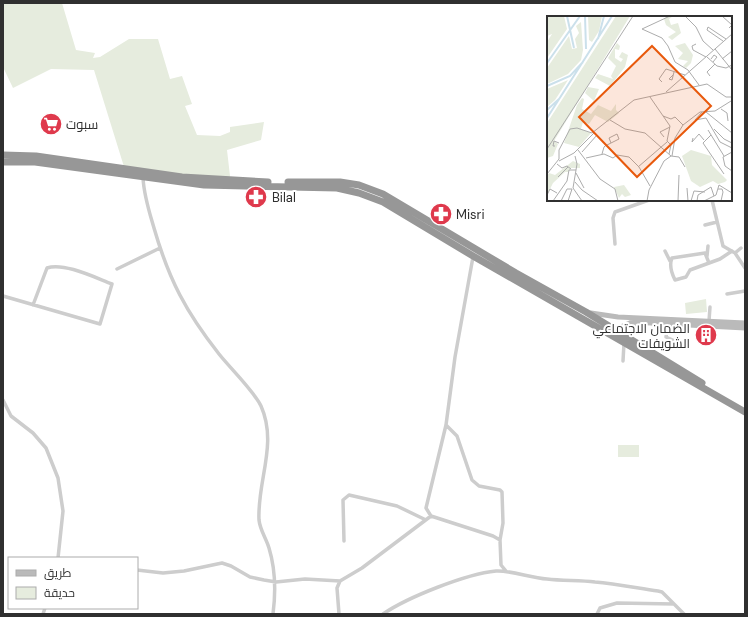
<svg xmlns="http://www.w3.org/2000/svg" width="748" height="617" viewBox="0 0 748 617" font-family="'DM Sans',Cairo,sans-serif">
<rect width="100%" height="100%" fill="#fff"/>
<path fill="#e6ecde" d="M3 3H62L76 50 95 53 93 58 100 57 129 39H158L170 79 182 76 192 104 185 106 197 135 220 136 230 132V127L264 122 261 140 227 150 230 176 229 189 125 170 94 70 51 69 13 88 3 67Z
M706 299 707 312 686 314 685 303Z
M618 445H639V457H618Z"/>
<g fill="none" stroke-linecap="round" stroke-linejoin="round">
<path stroke="#cdcdcd" stroke-width="3.5" d="M143 178C144 196 149 211 154 228 169 280 186 312 219 354 230 368 254 391 261 406 278 444 257 481 259 520 260 530 266 538 269 548 276 571 276 591 273 614
M712 200 723 246 735 253 745 268
M705 225 717 222
M615 244 613 218 615 212 649 200
M665 251 670 261
M735 253 741 248
M707 256 708 246
M473 257 455 357 446 425 426 508 431 516 493 536 500 540
M709 263 705 253 672 258C669 265 672 274 675 280L686 277 690 270 720 259 732 251
M117 269 160 248
M727 294 745 291
M3 296 100 324 112 284C96 278 64 262 47 268L33 305
M709 321 710 307
M668 324 666 337 681 344
M626 326H634L642 328
M623 361 624 343
M3 400 11 416 33 433 46 448 58 478 63 511 58 558
M446 425 457 436 472 480 479 486 500 490 502 492 503 523 500 540 501 565 506 571
M344 541 343 500 349 495 397 506 426 520
M137 570 163 573 184 571 222 563 231 566 250 577 264 580 276 582 305 579 340 581
M43 614 45 608
M339 614 337 588 340 581 362 568 431 516
M383 614C408 597 466 574 496 571 510 570 531 578 547 579 563 581 579 580 595 582 616 584 637 588 658 591L662 592 684 614
M597 614 600 608 617 603 674 604"/>
<path stroke="#bababa" stroke-width="5" d="M591 313 618 317 745 323
M619 332 623 326 632 322 745 328"/>
<path stroke="#979797" stroke-width="7" d="M3 155 36 156 182 177 268 182
M3 162H35L204 185 337 188 359 193 383 202 473 256 745 412
M288 182H340L359 185 383 194 516 273 586 312 702 383"/>
</g>
<defs>
<g id="supermarket-disc" transform="scale(1.15)"><circle r="9.5" fill="#df394c" stroke="#fff"/><path d="M-6-5.5h2.5l.6 2H6L4.5 2H-2.5L-4.4-4H-6ZM-1.5 3.2a1.3 1.3 0 1 0 .1 0ZM3 3.2a1.3 1.3 0 1 0 .1 0Z" fill="#fff"/></g>
<g id="pharmacy-disc" transform="scale(1.15)"><circle r="9.5" fill="#df394c" stroke="#fff"/><path d="M-2-6h4v4h4v4h-4v4h-4v-4h-4v-4h4Z" fill="#fff"/></g>
<g id="building-disc" transform="scale(1.15)"><circle r="9.5" fill="#df394c" stroke="#fff"/><path d="M-4-6H4V6H1V3H-1V6H-4ZM-2.5-4.3h1.7v1.8h-1.7ZM.8-4.3h1.7v1.8H.8ZM-2.5-1h1.7V.8h-1.7ZM.8-1h1.7V.8H.8Z" fill="#fff"/></g>
</defs>
<g fill-rule="evenodd">
<use href="#supermarket-disc" x="51" y="124"/>
<use href="#pharmacy-disc" x="256" y="197"/>
<use href="#pharmacy-disc" x="441" y="214"/>
<use href="#building-disc" x="706" y="335"/>
</g>
<g text-anchor="middle" stroke-width="4" stroke-linejoin="round" paint-order="stroke">
<g font-size="13" fill="#303030" stroke="#fff" text-anchor="start">
<text x="66" y="129">سبوت</text>
<text x="272" y="202">Bilal</text>
<text x="456" y="219">Misri</text>
<text x="690" y="333" text-anchor="end">الضمان الاجتماعي<tspan x="690" dy="15">الشويفات</tspan></text>
</g>
</g>
<g transform="translate(547 16)">
<rect width="185" height="185" fill="#fff"/>
<path d="M1 0H17L20 13 0 42V26L5 18 0 20ZM41 0H55L52 15 45 26 42 24ZM69 0H83L7 125 11 128 6 140 0 142V107ZM120 0H126L122 3 124 9 131 7 134 17 125 24 121 21 129 16 119 9 117 3ZM34 6 36 34 34 44 21 58 0 68V52L22 20 25 33 30 32 28 23 32 17 29 10ZM70 27 73 30 72 34 68 33V42L74 46 76 43 72 41 75 36 81 39 78 51 63 70 48 62 51 58 66 63 64 60 69 50 61 42ZM138 27 146 39 144 47 139 52 136 50 141 45 131 43 136 37 128 30ZM21 64 8 84 0 91V73ZM41 71 52 73 47 85 38 77ZM35 82 37 83 35 93 44 98 51 89 64 95 69 88V94L72 97 61 106 48 99 42 108 36 106 34 113 44 117 32 131 17 127 30 89ZM144 134 164 140 165 149 180 164 178 166 171 168 166 165 153 171 144 165 135 140ZM26 145 33 148V152H24L21 156H18L6 167 0 179V160L2 157 8 159ZM77 169 84 179 78 181 75 178 72 182 67 171Z" fill="#e6ecde"/>
<path fill="none" stroke="#cbe0eb" stroke-width="2" d="M20 0 27 32M38 0 39 33M51 23 57 0M0 47 33 0M0 70 23 60 36 46M0 94 12 83M0 102 65 0"/>
<path fill="none" stroke="#acacac" stroke-width="1" d="M138 0 149 11 156 25 166 34M175 0 185 9 182 12M95 13 115 22 121 30 128 46 141 54 152 69M95 13 123 0M176 25 160 14 161 11 179 23M149 28 145 30 146 34 159 41M168 33 185 54M160 41 170 50 179 52 185 49M164 43 167 39 170 41 166 46M175 43 185 35M126 59 122 63 125 64 127 56M163 60 160 56 168 48M115 66 112 63 119 53 138 59M119 76 185 18M103 81 123 110 120 125 124 129 122 138M174 93 180 97 181 105M155 96 148 104 159 102 173 126 185 132M159 96 185 117M116 100 124 103 128 101 136 109M63 104 78 113 98 117 124 140M167 113 177 123 185 127M161 114 177 140M164 119 156 127 177 158M117 121 113 116 123 111M146 122 145 126 152 118 157 124M8 130H6L7 125 12 127M0 133 86 0M31 134 53 163 68 173 71 185M35 136 50 119M185 136 176 141 178 150 185 155M55 138 57 131 58 130 72 123 70 118 62 122 64 127M28 140 30 148 26 172 35 185M125 140 128 122 136 109 153 96 168 95 184 85M39 142 57 138 66 142 70 139 82 141 92 151 103 170M12 145 27 137 47 117M10 148 15 152 20 150 24 153M91 151 120 126M29 157 37 172M0 158 12 143V134L23 113 30 112 45 117 87 84 160 68 179 81H185M11 161 21 151M28 166 35 174 51 185M140 172 141 185M171 173H175L176 176 174 185M0 179 3 173 10 177M6 185 20 165 22 154H29M14 185 20 173H25M21 185 25 173M100 185 102 174 117 145 124 140 132 141 138 151M131 185 132 159M144 185 147 175 158 176M150 185 151 179 164 171 167 180M157 185 169 179 172 169 185 177"/>
<path fill="#e8590c" fill-opacity="0.15" stroke="#e8590c" stroke-width="2" d="M105 30 164 90 90 161 32 101Z"/>
<rect width="185" height="185" fill="none" stroke="#303030" stroke-width="2"/>
</g>
<rect width="748" height="617" fill="none" stroke="#303030" stroke-width="8"/>
<rect x="8" y="557" width="130" height="52" fill="#ffffff" stroke="#acacac"/>
<rect x="16" y="570" width="20" height="6" fill="#bababa" stroke="#acacac"/>
<text x="44" y="577" font-size="12" fill="#303030">طريق</text>
<rect x="16" y="587" width="20" height="12" fill="#e6ecde" stroke="#acacac"/>
<text x="44" y="597" font-size="12" fill="#303030">حديقة</text>
</svg>
